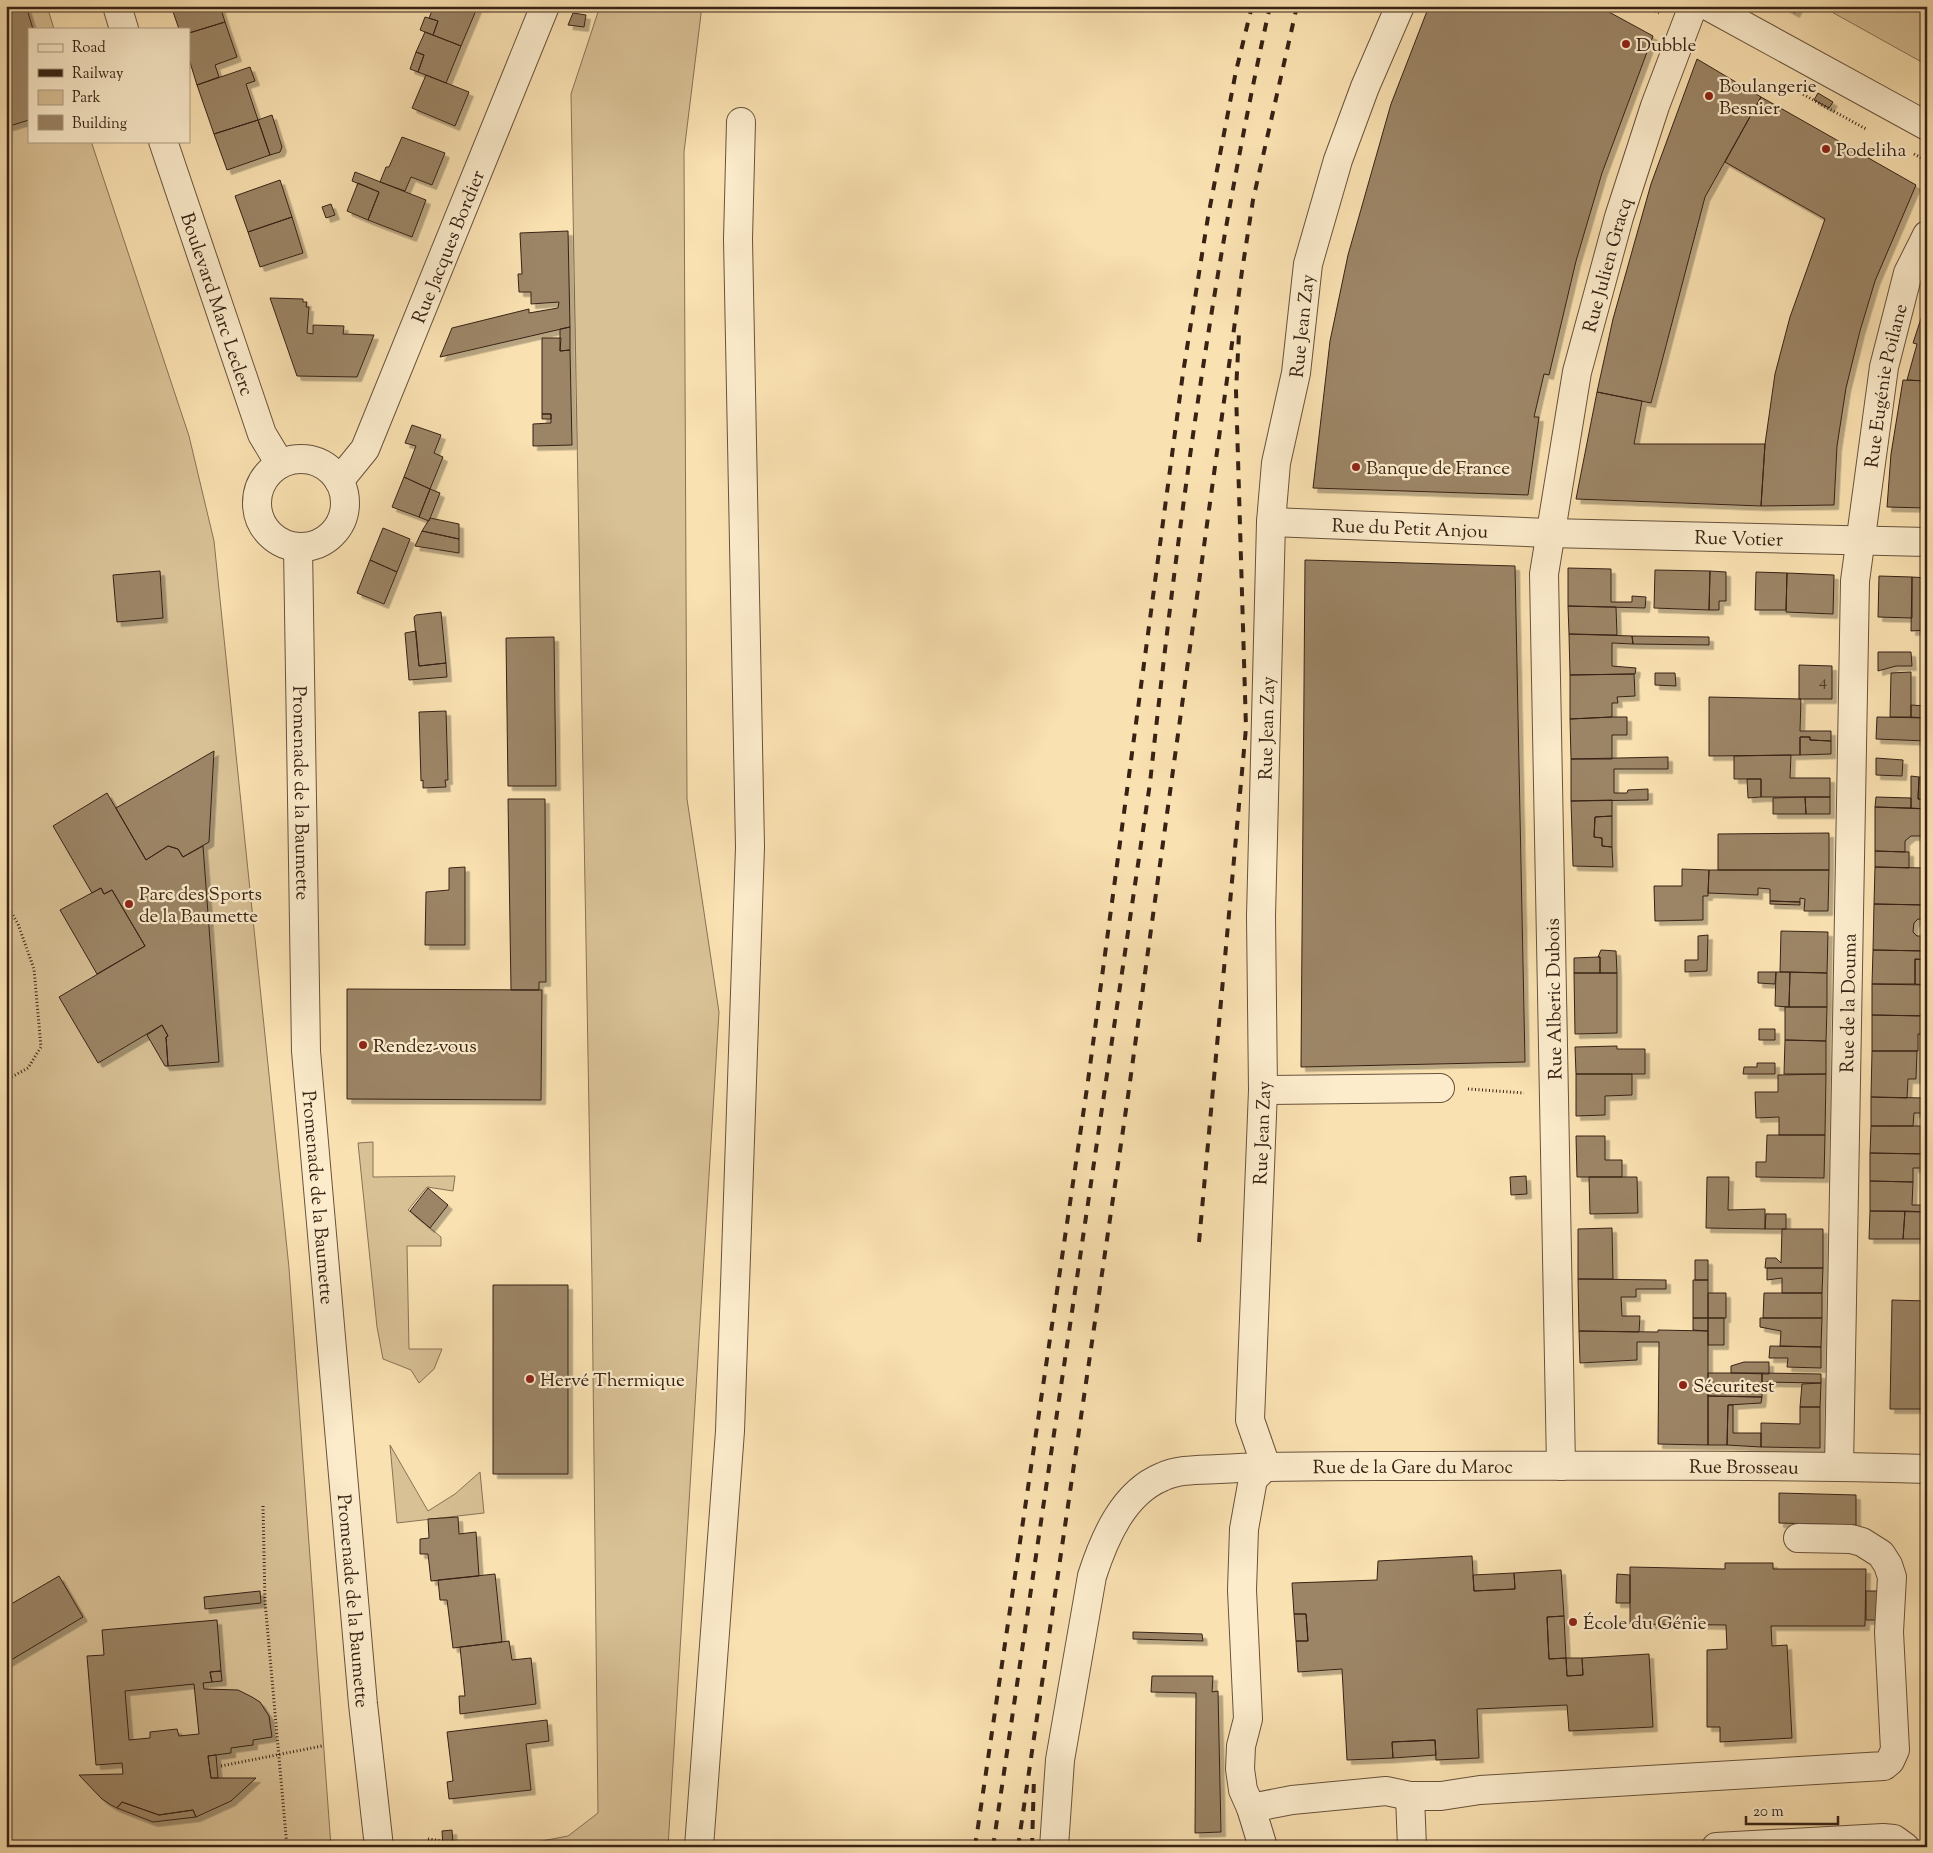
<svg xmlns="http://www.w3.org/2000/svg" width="1933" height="1853" viewBox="0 0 1933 1853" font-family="'Sorts Mill Goudy',serif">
<defs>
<filter id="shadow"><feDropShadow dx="4.5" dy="4.5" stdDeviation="0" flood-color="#0004"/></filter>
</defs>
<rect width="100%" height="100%" fill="#fae1b1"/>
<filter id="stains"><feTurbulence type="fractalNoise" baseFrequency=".004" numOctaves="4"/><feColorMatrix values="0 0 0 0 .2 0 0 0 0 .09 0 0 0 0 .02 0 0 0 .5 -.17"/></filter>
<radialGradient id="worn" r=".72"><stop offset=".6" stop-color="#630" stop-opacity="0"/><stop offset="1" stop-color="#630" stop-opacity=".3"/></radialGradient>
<path fill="#d9c196" stroke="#887256" d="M6 6H47L54 29H29V141H91L189 436 214 541 289 1268 331 1847H6Z
M600 6H702L684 152 687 799 719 1012 668 1847H510L568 1836 598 1813 592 1281 571 94Z
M1821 6H1927V65Z
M373 1142V1177L455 1176 453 1191 427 1187 408 1210 441 1237V1246H407L409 1349H442L434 1369 419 1383 411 1370 383 1359 377 1327 358 1143Z
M390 1445 428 1511 455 1494 480 1472 484 1513 397 1523Z"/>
<path fill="#9c8566" stroke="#372215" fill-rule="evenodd" filter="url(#shadow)" d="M6 6H26L33 29H29V120L6 127Z
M171 6H220L225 22 189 33V29H179Z
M434 6 477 8 461 46 433 35 438 21 429 18Z
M1429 6H1598L1653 36 1602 173 1576 261 1549 375 1544 374 1534 417H1539L1528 495 1313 488 1330 341 1348 255 1391 104Z
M1782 6H1796L1798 7 1795 13Z
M573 13 586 15 584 27 568 25Z
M425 17 438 21 433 35 420 30Z
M225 22 237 57 215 65 219 77 197 85 189 59V33Z
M425 32 461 46 446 83 418 72 424 55 416 52Z
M416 52 424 55 418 72 410 69Z
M1697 59 1761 97 1705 197 1651 403 1597 392 1613 319 1651 184Z
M250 67 255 81 246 84 258 120 214 134 197 85Z
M426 75 469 92 455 126 412 108Z
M1818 93 1833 102 1829 108 1814 100Z
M1761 97 1916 185 1875 281 1860 331 1846 388 1837 446 1834 505 1761 506 1765 444 1775 374 1790 317 1825 219 1725 162Z
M272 115 282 147 280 152 270 155 258 120Z
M258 120 270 155 227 170 214 134Z
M402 137 445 153 432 185 411 177 405 191 380 182 386 167H389Z
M355 172 426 200 412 237 368 220 379 192 352 181Z
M280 180 292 217 248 232 235 196Z
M358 183 379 192 368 220 347 211Z
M331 204 335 215 326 218 322 207Z
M292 217 303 253 260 267 248 232Z
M568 231 570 327 440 357 452 328 529 309V313L558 308 559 302 531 304V292H519L518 274H522L520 233Z
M270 298 303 299V302H307L306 307H309L307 333 313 334V325L344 326 343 334 374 335 357 377 297 376Z
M1927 300V381L1907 380 1917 344 1913 343Z
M570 327V350L560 351V329Z
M542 338H561L560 351 570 350 572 445 533 446V424L551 423V414H542Z
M1903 380 1927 381V508L1887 507 1891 454Z
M1597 392 1642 401 1634 444H1765L1761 506 1576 499Z
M542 414H551V419H542Z
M412 425 441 435 434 453 443 457 430 489 404 477 416 446 405 443Z
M404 477 430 489 419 517 392 507Z
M430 489 440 493 429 521 419 517Z
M430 518 459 524V539L422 531Z
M383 528 410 539 397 572 370 560Z
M422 531 459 539V553L415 546Z
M370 560 397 572 384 604 357 593Z
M1305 560 1515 566 1525 1062 1301 1067Z
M1568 568 1611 569V602H1632V596L1646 597 1645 608 1568 606Z
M1655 570 1710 571 1709 610 1654 608Z
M160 571 163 618 117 622 113 575Z
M1710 571 1726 572V601H1719V610H1709Z
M1756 572 1787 573 1786 610H1755Z
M1787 573 1834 575 1833 614 1786 612Z
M1879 576 1912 577V618L1878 617Z
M1912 577 1927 578 1926 630 1911 631Z
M1568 606 1616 607 1617 635 1569 634Z
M441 612 446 663 419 666 414 617 416 615Z
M416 631 419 666 446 663 447 677 409 680 405 633Z
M1569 634 1632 636 1633 644 1612 643V666L1636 668 1635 674 1570 675Z
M1632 636 1709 637V645L1633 644Z
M554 637 556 786H508L506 638Z
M1878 652H1911L1912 666H1896L1878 671Z
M1799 665 1832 666V699H1799Z
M1911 672V717H1890L1891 673Z
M1655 673H1675L1676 686 1655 685Z
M1634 674 1635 696 1617 697 1618 703H1612V717L1570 719V675Z
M1709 697 1801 699 1800 731H1831V741L1810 740V737H1800V755L1709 756Z
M1911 705 1927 706V718L1911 717Z
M446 711 448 780H445L446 787 423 788V780L421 781 419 712Z
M1612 717H1627V735H1612V759H1571L1570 719Z
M1877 717 1927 718V741L1876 739Z
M1800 737H1810V740L1831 741V754L1800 755Z
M214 751 209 842 183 857 178 849 168 846 146 860 116 808Z
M1791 755 1790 778H1830V797H1761V779H1734V756Z
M1668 757V769H1614V793H1627L1628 790 1648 789V800L1571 801V759Z
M1876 758 1903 760 1902 776 1876 775Z
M1911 776 1919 777 1918 799 1927 800V809L1911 808Z
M1919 777H1927V800L1918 799Z
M1747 779H1761V797L1748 798Z
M107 793 146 860 168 846 178 849 183 857 203 846 219 1062 168 1066 166 1037 168 1036 162 1025 98 1063 59 997 145 946 112 890 104 894 101 888 92 893 53 826Z
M1805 797H1830V814H1806Z
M1805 797 1806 814H1773V798Z
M1876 797 1911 798V808L1875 807Z
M508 799H545L546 982H539V990H511Z
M1612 800V816L1595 817 1594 837 1602 838V846L1612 847 1613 867 1573 866 1571 801Z
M1875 807 1927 809V836H1911L1905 841V852L1875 851Z
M1612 816V847L1602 846V838L1594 837 1595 817Z
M1829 833V870H1718V834Z
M1875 851 1909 852V868L1875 867Z
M465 867V945H425L426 892 449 890V868Z
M1875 867 1927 868V905L1874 904Z
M1682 869 1709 870 1708 896H1703V920L1655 921 1654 886H1682Z
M1709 870H1829L1828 911H1804L1805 899 1800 898V902L1770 901V889L1758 888V895L1708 893Z
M101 888 104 894 112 890 145 946 97 974 60 910Z
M1770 901 1800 902V905L1770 904Z
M1874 904 1927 905V920L1918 919 1914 923 1913 932 1917 936H1927V951L1873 950Z
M1781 931 1828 932 1827 973 1780 972Z
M1708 935 1707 971 1685 972V960H1698V936Z
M1601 950 1616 951 1617 973H1600V957H1598Z
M1873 950 1927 951V960L1915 959V984H1872Z
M1598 957H1600V973H1574V958Z
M1915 959 1927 960V985L1915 984Z
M1758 972H1776L1775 984 1758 983Z
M1776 972H1790L1789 1007 1775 1006Z
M1790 972 1827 973V1007H1789Z
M1574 973H1617V1033L1575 1034Z
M1872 984 1927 985V1016L1872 1015Z
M347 989 542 990 541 1100 347 1099Z
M1785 1007H1827L1826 1041 1785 1040Z
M1872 1015 1927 1016V1034H1918V1051H1872Z
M162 1025 168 1036 166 1037 168 1066H165L147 1035Z
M1759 1029H1775V1040H1759Z
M1785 1040 1826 1041V1074H1784Z
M1617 1046V1049H1645V1074H1576L1575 1047Z
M1872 1051H1917L1916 1079H1908L1907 1098 1871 1097Z
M1757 1063H1775V1074H1743L1744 1067H1757Z
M1576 1074H1632V1095L1605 1096V1115L1576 1116Z
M1826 1074 1825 1135H1779V1117L1756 1118 1755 1092H1778V1075Z
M1871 1097 1927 1098V1113H1914L1913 1126H1871Z
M1871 1126H1927V1154L1870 1153Z
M1767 1135H1825L1824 1178 1756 1177V1162H1766Z
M1576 1136H1605V1160H1622V1177H1577Z
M1870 1153 1927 1154V1168H1913V1182L1870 1181Z
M1526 1176 1527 1194 1511 1195 1510 1177Z
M1589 1177H1637L1638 1213 1590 1214Z
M1707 1177H1729L1728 1210 1765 1209V1229L1706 1228Z
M1870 1181 1913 1182 1912 1205H1923V1199H1927V1212L1870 1211Z
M428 1188 448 1205 430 1228 410 1211Z
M1870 1211H1905L1903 1239H1869Z
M1905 1211 1927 1212V1239H1903Z
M1766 1214H1786V1229H1765Z
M1612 1228 1613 1279H1578V1229Z
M1782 1229H1823V1268H1765L1766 1258H1776L1781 1263Z
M1695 1260H1708V1280H1695Z
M1767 1268H1823L1822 1293H1782V1278L1767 1280Z
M1578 1279 1666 1280V1289H1636V1297H1621L1622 1316H1640L1639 1332 1579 1331Z
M1693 1280H1708V1318H1693Z
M493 1285H568V1474H493Z
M1708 1293H1726V1318H1708Z
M1764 1293H1822V1318H1763Z
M1892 1300 1927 1301V1409H1890Z
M1693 1318H1708V1331L1693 1330Z
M1708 1318H1724V1345H1708Z
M1760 1318H1822L1821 1347 1780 1346 1781 1331 1760 1327Z
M1658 1330 1708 1331V1445L1658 1444 1659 1342H1637V1360L1580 1363 1579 1331 1658 1332Z
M1770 1346 1821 1347V1368L1787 1367 1788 1358H1769Z
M1744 1362H1769V1374L1731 1373V1366Z
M1708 1373H1762V1397L1708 1396Z
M1762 1373 1821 1374V1383L1762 1382Z
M1821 1383 1820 1407H1800L1802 1384Z
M1708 1396 1762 1397 1761 1403 1728 1405 1727 1445H1708Z
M1728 1405H1733V1433H1761V1447L1727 1445Z
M1800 1407H1820V1448L1761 1447V1423L1800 1424Z
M1779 1493 1856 1495V1525L1779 1523Z
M458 1517 459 1534 476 1532 479 1576 431 1581 428 1554H420V1539L429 1538 428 1519Z
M1472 1556 1474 1591 1515 1589 1514 1573 1561 1570 1564 1616 1547 1617 1549 1659 1566 1658 1567 1676 1583 1675 1582 1658 1649 1654 1653 1727 1569 1731 1567 1705 1477 1709 1479 1758 1436 1760 1435 1740 1392 1742 1393 1758 1347 1760 1342 1669 1298 1672 1296 1641H1308L1306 1614H1294L1292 1583 1377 1580 1378 1561Z
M1725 1563H1773V1569H1866L1865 1626H1771L1772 1646 1787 1645 1792 1738 1720 1742V1727H1707V1650L1727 1649 1726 1625 1630 1624V1567L1725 1569Z
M1514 1573 1515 1589 1474 1591 1473 1575Z
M495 1574 502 1642 453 1648 447 1600H440L438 1580Z
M1617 1574 1630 1575V1603H1616Z
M59 1576 83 1617 6 1663V1607Z
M260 1591 261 1603 205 1609 204 1597Z
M1866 1591H1880L1879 1620H1866Z
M1294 1614H1306L1308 1641H1296Z
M1564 1616 1566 1658 1549 1659 1547 1617Z
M217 1620 221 1671 210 1672 212 1682 203 1683 204 1689 238 1690 252 1697 260 1702 269 1716 272 1737 253 1740V1745L231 1748V1753L208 1756 211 1778H256L231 1801 196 1817 193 1810 159 1815 122 1802 117 1808 111 1805 102 1799 79 1775 123 1774 122 1763 96 1765 87 1656 104 1655 102 1630ZM194 1684 199 1734 179 1736 177 1729 150 1732V1738L129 1740 125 1691Z
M1133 1632 1202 1634 1203 1641 1133 1639Z
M509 1641 512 1660 531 1658 536 1704 460 1714 459 1696H465L460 1647Z
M1566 1658H1582L1583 1675 1567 1676Z
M221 1671 222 1681 212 1682 210 1672Z
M1152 1676H1213L1212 1692 1218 1691 1221 1832 1195 1833 1196 1693 1151 1692Z
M547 1720 549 1741 526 1744 531 1790 449 1799 447 1782 453 1781 447 1732Z
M1435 1740 1436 1755 1393 1758 1392 1742Z
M216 1755 218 1778H211L208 1756Z
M122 1802 159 1815 193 1810 196 1817 153 1822 117 1808Z
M452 1830 453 1845 443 1846 442 1831Z"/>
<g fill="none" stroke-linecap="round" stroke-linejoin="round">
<g stroke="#68523c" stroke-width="30">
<g id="minor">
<path d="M117 6 124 29"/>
<path d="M1708 6 1927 126"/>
<path id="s1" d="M163 141 262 434 280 464"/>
<circle cx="301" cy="503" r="44"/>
<path id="s2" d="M339 481 365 449 545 6"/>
<path id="s3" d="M1271 522 1549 533 1927 542"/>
<path id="s4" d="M298 547 306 1051 363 1704 379 1847"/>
<path d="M1263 1090 1440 1088"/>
<path id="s5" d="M1266 1466 1250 1420 1263 1090 1261 916 1271 522 1276 463 1296 373 1308 264 1338 160 1365 87 1400 6"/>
<path id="s6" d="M1561 1466 1544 574 1577 372 1619 217 1655 106 1693 6"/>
<path id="s7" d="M1839 1467 1855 581 1884 367 1908 273 1927 235"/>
<path d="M1410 1796 1412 1847"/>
<path d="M1251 1808 1292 1800 1386 1791 1410 1796H1441L1480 1790 1884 1766 1890 1761 1895 1750 1889 1632 1892 1577 1888 1565 1881 1554 1862 1542 1851 1539 1798 1538"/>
<path d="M699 1847 730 1431 750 847 738 239 741 122"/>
<path id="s8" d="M1054 1847 1060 1760 1092 1576C1104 1539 1123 1493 1162 1477 1179 1469 1200 1470 1219 1469 1271 1466 1323 1466 1376 1466 1559 1466 1743 1464 1927 1469"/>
<path d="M1263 1847 1251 1808 1243 1790 1240 1769 1241 1746 1248 1719 1242 1590 1244 1529 1253 1479 1266 1466"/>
<path d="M1716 1847 1883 1838 1894 1839 1905 1847"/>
</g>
</g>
<path stroke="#372215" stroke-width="3" stroke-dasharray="1 2.5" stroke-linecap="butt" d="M1646 6 1659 13
M1797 91 1866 129
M1914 154 1927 161
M6 903 18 924 34 969 41 1047 28 1068 6 1080
M1468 1089 1524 1093
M263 1506 265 1601 287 1847
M221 1766 322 1746
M428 1839 443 1841"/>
<use href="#minor" stroke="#fceccc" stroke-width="28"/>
<path stroke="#372215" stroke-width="4" stroke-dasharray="9 9" stroke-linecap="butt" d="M1199 1242 1246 728 1236 391 1239 333
M975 1847 1088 1081 1183 373 1208 217 1236 71 1252 6
M993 1847 1150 783C1178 523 1213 262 1270 6
M1018 1847 1128 1096 1242 271 1253 200 1297 6
M1032 1847 1034 1777"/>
</g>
<g fill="#8f2418" stroke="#fceccc" stroke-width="2">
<circle cx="1626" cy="44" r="5"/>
<circle cx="1709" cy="96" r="5"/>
<circle cx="1826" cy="149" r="5"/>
<circle cx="1356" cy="467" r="5"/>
<circle cx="129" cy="904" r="5"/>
<circle cx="363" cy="1045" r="5"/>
<circle cx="530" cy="1379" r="5"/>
<circle cx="1683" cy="1385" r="5"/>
<circle cx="1573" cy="1622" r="5"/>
</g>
<g text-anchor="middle" stroke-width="4.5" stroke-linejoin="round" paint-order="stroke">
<g font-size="16" fill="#503b29">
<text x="1823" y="686">4</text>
</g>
<g font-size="19" fill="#372215" stroke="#fceccc" text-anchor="start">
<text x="1636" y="51">Dubble</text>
<text x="1719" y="92">Boulangerie<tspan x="1719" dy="22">Besnier</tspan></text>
<text x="1836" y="156">Podeliha</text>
<text x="1366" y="474">Banque de France</text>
<text x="139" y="900">Parc des Sports<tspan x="139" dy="22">de la Baumette</tspan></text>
<text x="373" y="1052">Rendez-vous</text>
<text x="540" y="1386">Hervé Thermique</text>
<text x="1693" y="1392">Sécuritest</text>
<text x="1583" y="1629">École du Génie</text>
</g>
<g font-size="19" fill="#372215" stroke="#fceccc">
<text dy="7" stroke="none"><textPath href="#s2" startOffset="260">Rue Jacques Bordier</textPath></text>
<text dy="7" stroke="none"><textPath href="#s6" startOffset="1208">Rue Julien Gracq</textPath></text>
<text dy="7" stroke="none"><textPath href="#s1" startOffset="172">Boulevard Marc Leclerc</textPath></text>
<text dy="7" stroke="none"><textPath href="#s5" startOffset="1146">Rue Jean Zay</textPath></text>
<text dy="7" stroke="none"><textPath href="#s7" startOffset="1084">Rue Eugénie Poilane</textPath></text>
<text dy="7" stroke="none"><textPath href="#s3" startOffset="139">Rue du Petit Anjou</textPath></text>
<text dy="7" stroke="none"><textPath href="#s3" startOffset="468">Rue Votier</textPath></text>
<text dy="7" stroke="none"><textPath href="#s5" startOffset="741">Rue Jean Zay</textPath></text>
<text dy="7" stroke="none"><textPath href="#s4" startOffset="246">Promenade de la Baumette</textPath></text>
<text transform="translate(1553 999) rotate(-91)" y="7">Rue Alberic Dubois</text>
<text dy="7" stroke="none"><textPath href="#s7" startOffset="464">Rue de la Douma</textPath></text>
<text dy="7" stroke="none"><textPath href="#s5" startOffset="336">Rue Jean Zay</textPath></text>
<text dy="7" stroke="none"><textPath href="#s4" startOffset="651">Promenade de la Baumette</textPath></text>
<text dy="7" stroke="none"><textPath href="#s8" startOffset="651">Rue de la Gare du Maroc</textPath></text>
<text dy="7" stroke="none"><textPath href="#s8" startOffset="982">Rue Brosseau</textPath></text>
<text dy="7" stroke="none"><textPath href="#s4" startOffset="1056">Promenade de la Baumette</textPath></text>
</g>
</g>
<rect width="1933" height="1853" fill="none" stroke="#fae1b1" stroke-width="25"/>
<rect x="8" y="8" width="1918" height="1838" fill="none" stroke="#372215" stroke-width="2.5"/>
<rect x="12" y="12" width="1908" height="1828" fill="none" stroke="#372215"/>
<rect x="28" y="28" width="162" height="115" fill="#fceccc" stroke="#ad9b83"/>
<rect x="38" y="44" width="25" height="8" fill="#fceccc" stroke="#ad9b83"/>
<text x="72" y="52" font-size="15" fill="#372215">Road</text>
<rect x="38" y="69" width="25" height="8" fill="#372215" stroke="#ad9b83"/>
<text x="72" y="78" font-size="15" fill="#372215">Railway</text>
<rect x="38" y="90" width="25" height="15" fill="#d9c196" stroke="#ad9b83"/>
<text x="72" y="102" font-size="15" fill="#372215">Park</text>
<rect x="38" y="115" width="25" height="15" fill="#9c8566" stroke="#ad9b83"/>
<text x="72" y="128" font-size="15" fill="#372215">Building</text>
<path d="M1746 1816v8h92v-8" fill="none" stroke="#372215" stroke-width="2.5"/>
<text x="1753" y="1816" font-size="15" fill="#372215" stroke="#fceccc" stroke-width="4" paint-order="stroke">20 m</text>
<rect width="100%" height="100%" filter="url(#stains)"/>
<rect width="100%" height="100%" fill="url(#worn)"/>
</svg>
